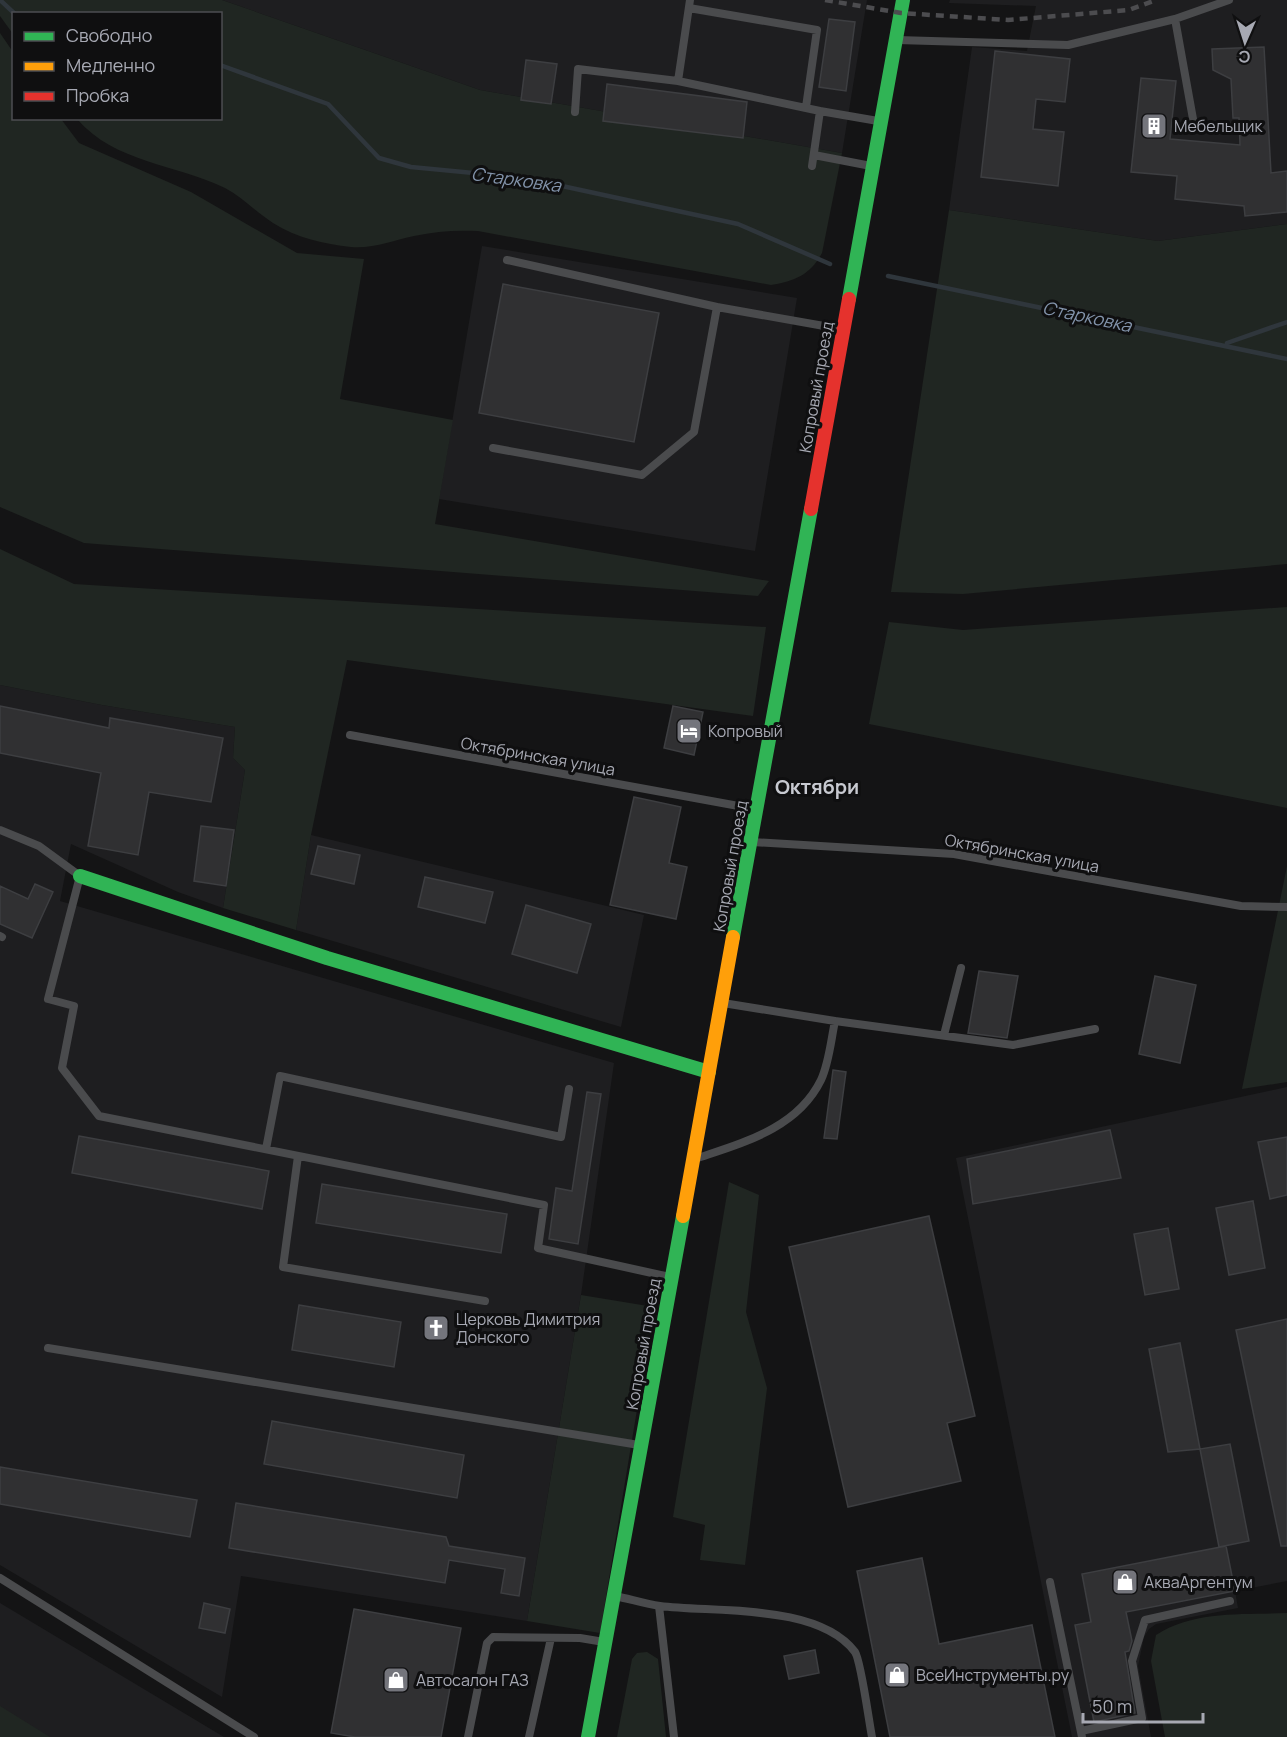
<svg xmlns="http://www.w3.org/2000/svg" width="1287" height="1737" viewBox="0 0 1287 1737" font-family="Manrope,sans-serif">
<rect width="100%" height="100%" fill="#141415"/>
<path fill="#1e1e20" d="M222 0H867L842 153 480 90Z
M950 0H1287V224L1158 241 949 210 972 47 1027 51 1036 6 949 3Z
M482 246 797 298 755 551 439 499Z
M0 685 102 705 235 727 233 758 245 770 223 908 178 892 71 844 60 901 614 1063 581 1295 527 1621 241 1576 222 1697 0 1565Z
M311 835 644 915 621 1027 296 930Z
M1287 1087V1581L1235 1591 1238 1608 1156 1624 1149 1629 1144 1637 1138 1666 1151 1737H1072L956 1158Z
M0 1603 224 1737H0Z"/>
<path fill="#202622" d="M0 0H222L480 90 842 153 822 253C810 275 795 281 771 285L478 231C456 230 436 231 414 236 394 240 373 249 351 247 324 244 297 238 273 223 256 212 242 197 225 188 176 164 115 163 77 119L220 118V14H14L13 34 0 16Z
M0 33 13 52 14 118 61 119 79 143 191 192 297 253 364 259 340 399 453 420 435 524 769 581 758 596 84 543 0 507Z
M949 210 1158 241 1287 224V564L963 594 891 592Z
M0 549 74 584 766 627 753 716 347 660 311 835 296 930 223 908 245 770 233 758 235 727 102 705 0 685Z
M1287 607V808L869 724 889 622 963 630Z
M1287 866V1082L1242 1089Z
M729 1182 759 1195 746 1312 767 1388 745 1565 700 1560 705 1525 673 1517Z
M581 1295 654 1307 600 1633 527 1621Z
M1287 1613V1737H1165L1151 1661 1156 1635C1194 1610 1244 1615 1287 1613Z
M647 1652 658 1659 666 1737H617L632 1659 637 1653Z
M0 1706 50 1737H0Z"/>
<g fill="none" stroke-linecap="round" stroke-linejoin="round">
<path stroke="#2f363c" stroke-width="4.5" d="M0 0 15 14
M220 65 328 104 379 158 411 167 525 178 738 224 830 264
M888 276 1287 359
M1227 343 1287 322"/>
</g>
<path fill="#303032" stroke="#3d3e41" stroke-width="1.5" d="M829 19 855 22 846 91 819 87Z
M1264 47 1271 173 1287 171V212L1245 216 1244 206 1175 199 1177 176 1131 172 1141 78 1176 81 1170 139 1240 145 1239 118H1233L1231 79 1213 70 1212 49Z
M995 51 1070 59 1065 102 1036 99 1033 129 1064 132 1058 186 981 177Z
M526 60 557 64 551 104 521 100Z
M607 84 747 102 743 138 603 121Z
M503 284 659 313 634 442 479 413Z
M0 706 109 728 110 718 223 738 211 802 149 792 138 855 88 846 101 773 0 753Z
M673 706 703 712 694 755 664 748Z
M634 797 681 807 669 863 687 867 676 919 610 905Z
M201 826 234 830 226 886 194 881Z
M318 846 360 855 354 884 311 874Z
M425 877 493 892 485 923 418 907Z
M35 884 53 892 32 938 0 924V886L28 899Z
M526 905 591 924 577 973 512 954Z
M979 971 1018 976 1007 1038 968 1033Z
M1155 976 1196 985 1180 1063 1139 1054Z
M833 1070 846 1072 837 1139 824 1138Z
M587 1092 601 1094 578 1244 549 1239 556 1188 572 1191Z
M1110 1130 1121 1178 973 1204 967 1159Z
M79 1136 269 1171 262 1209 72 1173Z
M1287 1137V1195L1270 1199 1258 1142Z
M322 1184 507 1214 501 1253 316 1223Z
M1253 1201 1265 1268 1229 1275 1216 1208Z
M929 1216 975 1416 947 1423 961 1481 848 1507 789 1247Z
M1168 1228 1179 1289 1145 1295 1134 1234Z
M299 1305 401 1322 394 1367 292 1350Z
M1287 1319V1546H1281L1236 1330Z
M1180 1343 1200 1449 1168 1452 1149 1349Z
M272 1421 464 1455 457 1498 264 1464Z
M1230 1444 1249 1541 1219 1547 1200 1449Z
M0 1467 197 1500 190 1537 0 1504Z
M236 1503 446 1537 449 1546 525 1558 519 1596 501 1593 505 1569 449 1560 445 1583 229 1548Z
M1226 1546 1235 1591 1126 1612 1132 1641 1129 1651 1125 1652 1135 1713 1094 1722 1075 1625 1091 1622 1082 1574Z
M922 1558 939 1644 1032 1625 1055 1737H890L857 1571Z
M204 1603 230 1609 225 1633 199 1628Z
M354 1609 461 1628 441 1737H355L331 1733Z
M815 1650 819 1673 789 1679 784 1656Z"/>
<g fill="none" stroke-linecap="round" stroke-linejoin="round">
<path stroke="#4a4b4d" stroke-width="8" d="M689 8 817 30 806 107
M1175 19 1193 119
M897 40 1068 45 1175 19 1229 0
M678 81 690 0
M820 111 878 121
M575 112 578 69 678 81 820 111 812 166
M814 155 871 166
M507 260 717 307
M493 448 642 475 694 432 717 307 841 329
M350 735 755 809
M0 830 39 846 80 876 48 999 74 1006 62 1068 99 1116 544 1205 538 1248 670 1277
M752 842 954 854 1241 906 1287 907
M0 936 2 937
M723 1003 835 1021 1013 1045 1095 1029
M944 1035 961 968
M266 1149 280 1076 561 1137 569 1089
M298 1156 283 1267 485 1301
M695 1159C742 1143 797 1129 821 1080 829 1063 831 1040 835 1021
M48 1348 639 1445
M0 1578 254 1737
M1050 1582 1082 1737
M615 1596C630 1599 645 1604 660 1606 715 1613 818 1603 855 1652 861 1661 869 1722 872 1737
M659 1606 674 1737
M1081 1731 1142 1718 1132 1661 1145 1620 1230 1601
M468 1737 487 1643 493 1637 580 1638 604 1642
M529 1737 551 1638"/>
<path stroke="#30b455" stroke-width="14" d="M849 299 903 0
M80 876 327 958 709 1072
M733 937 811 509
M588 1737 683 1216"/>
<path stroke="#ff9f0a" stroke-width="14" d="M683 1216 733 937"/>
<path stroke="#e5322d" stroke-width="14" d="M811 509 849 299"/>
<path stroke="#4c4c4f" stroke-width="4.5" stroke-dasharray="8 6" stroke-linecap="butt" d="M825 0 901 13 1008 20 1129 10 1156 0"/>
</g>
<defs>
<g id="building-square" transform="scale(1.35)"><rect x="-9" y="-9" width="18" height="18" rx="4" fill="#74757c" stroke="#0f0f10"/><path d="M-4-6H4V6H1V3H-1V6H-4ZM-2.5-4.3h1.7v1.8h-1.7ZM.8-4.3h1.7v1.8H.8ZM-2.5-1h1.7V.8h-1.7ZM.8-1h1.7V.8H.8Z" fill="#fff"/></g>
<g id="hotel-square" transform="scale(1.35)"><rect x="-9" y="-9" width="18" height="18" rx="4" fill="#74757c" stroke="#0f0f10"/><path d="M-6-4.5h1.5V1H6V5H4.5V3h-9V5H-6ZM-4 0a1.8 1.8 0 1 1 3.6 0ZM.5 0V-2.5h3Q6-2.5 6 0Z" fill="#fff"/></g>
<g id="church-square" transform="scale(1.35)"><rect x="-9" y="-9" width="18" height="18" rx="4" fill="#74757c" stroke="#0f0f10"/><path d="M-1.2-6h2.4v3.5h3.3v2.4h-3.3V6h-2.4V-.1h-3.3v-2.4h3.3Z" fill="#fff"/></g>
<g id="shop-square" transform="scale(1.35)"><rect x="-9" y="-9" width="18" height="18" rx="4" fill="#74757c" stroke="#0f0f10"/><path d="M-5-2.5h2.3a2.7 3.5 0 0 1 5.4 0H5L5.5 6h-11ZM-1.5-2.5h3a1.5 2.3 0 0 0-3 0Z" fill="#fff"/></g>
</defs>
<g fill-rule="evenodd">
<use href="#building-square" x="1154" y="126"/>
<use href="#hotel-square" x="689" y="731"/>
<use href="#church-square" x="436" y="1328"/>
<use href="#shop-square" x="1125" y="1582"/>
<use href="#shop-square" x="897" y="1675"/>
<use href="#shop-square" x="396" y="1680"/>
</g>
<g text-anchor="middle" stroke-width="6" stroke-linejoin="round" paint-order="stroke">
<g font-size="16" fill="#a7a9b3" stroke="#0f0f10" text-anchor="start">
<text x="1174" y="132">Мебельщик</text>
<text x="708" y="737">Копровый</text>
<text x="456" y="1325">Церковь Димитрия<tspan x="456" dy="18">Донского</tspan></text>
<text x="1144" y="1588">АкваАргентум</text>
<text x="916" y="1681">ВсеИнструменты.ру</text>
<text x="416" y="1686">Автосалон ГАЗ</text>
</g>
<g font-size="16" fill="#a7a9b3" stroke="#0f0f10">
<text transform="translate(816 387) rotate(-80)" y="6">Копровый проезд</text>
<text transform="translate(538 756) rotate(10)" y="6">Октябринская улица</text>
<text transform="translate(1022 853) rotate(10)" y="6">Октябринская улица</text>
<text transform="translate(730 866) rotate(-80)" y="6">Копровый проезд</text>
<text transform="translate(643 1344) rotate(-80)" y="6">Копровый проезд</text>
</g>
<g font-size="18" font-style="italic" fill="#8293aa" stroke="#0f0f10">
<text transform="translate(516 180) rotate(8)" y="6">Старковка</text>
<text transform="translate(1087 317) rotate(12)" y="6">Старковка</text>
</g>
<g font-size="20" font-weight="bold" fill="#c7c9d0" stroke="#0f0f10">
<text x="817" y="794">Октябри</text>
</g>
</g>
<rect x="12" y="12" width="210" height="108" fill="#0f0f10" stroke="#4c4d51" stroke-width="1.5"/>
<rect x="24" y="32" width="30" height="9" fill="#30b455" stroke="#4c4d51" stroke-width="1.5"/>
<text x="66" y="42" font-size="18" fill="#a7a9b3">Свободно</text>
<rect x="24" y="62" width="30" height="9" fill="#ff9f0a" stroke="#4c4d51" stroke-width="1.5"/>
<text x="66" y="72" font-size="18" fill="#a7a9b3">Медленно</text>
<rect x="24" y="92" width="30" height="9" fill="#e5322d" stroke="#4c4d51" stroke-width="1.5"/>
<text x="66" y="102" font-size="18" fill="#a7a9b3">Пробка</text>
<g transform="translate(1245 42) rotate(183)" stroke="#0f0f10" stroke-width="4.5" paint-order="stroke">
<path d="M0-4.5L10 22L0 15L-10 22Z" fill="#a7a9b3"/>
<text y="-9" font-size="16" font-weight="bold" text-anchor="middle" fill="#a7a9b3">С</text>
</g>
<path d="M1083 1713v9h120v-9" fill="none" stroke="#a7a9b3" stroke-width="3"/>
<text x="1092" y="1713" font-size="18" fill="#a7a9b3" stroke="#0f0f10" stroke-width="4.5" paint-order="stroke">50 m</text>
</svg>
